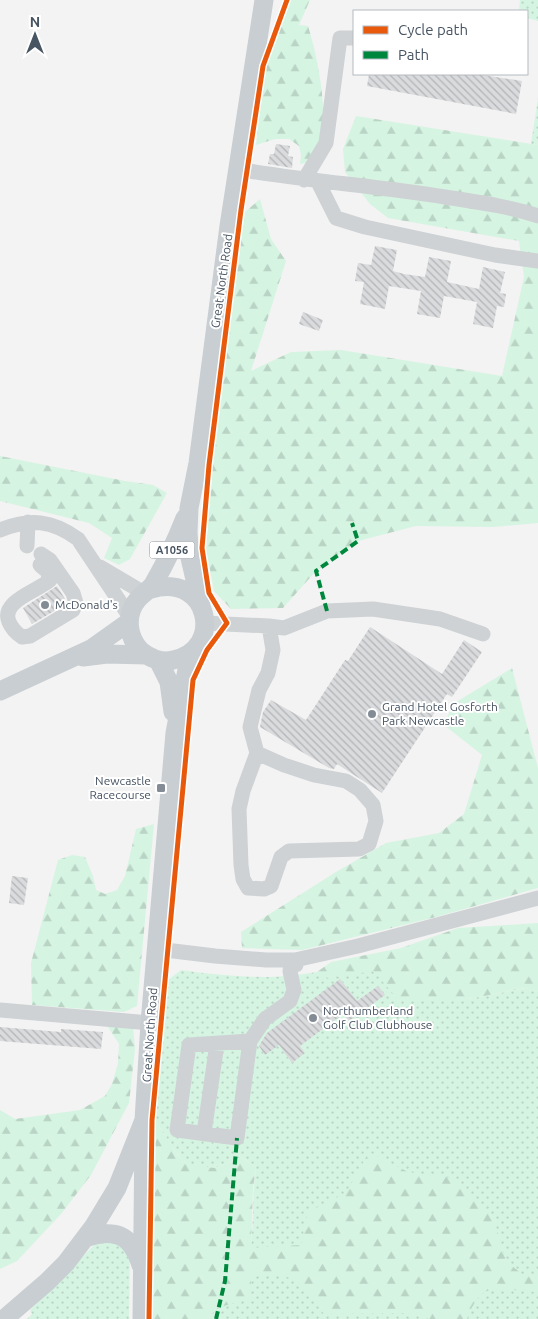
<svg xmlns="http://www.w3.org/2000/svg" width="538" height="1319" viewBox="0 0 538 1319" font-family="Ubuntu,sans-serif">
<defs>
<pattern id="grass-dots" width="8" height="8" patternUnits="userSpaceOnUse" patternTransform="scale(1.25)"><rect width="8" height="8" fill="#d6f4e2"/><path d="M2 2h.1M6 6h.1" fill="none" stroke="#b9d3c4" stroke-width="1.8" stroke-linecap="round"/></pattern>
<pattern id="forest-firs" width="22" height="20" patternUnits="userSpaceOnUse" patternTransform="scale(1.25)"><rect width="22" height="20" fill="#d6f4e2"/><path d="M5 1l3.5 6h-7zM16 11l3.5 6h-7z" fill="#b9d3c4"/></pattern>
<pattern id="building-back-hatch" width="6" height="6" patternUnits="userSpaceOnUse" patternTransform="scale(1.25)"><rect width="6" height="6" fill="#dadbdd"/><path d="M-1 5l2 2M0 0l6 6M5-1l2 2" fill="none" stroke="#b3b4b7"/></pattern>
</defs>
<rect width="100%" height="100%" fill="#f3f3f3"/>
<path fill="url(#grass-dots)" d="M520 0H538V21L527 18V11H519Z
M538 98V145L531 144Z
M360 964 468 999 525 988 538 992V1319H208C217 1308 249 1257 251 1246 254 1220 252 1194 256 1168L242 1157 215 1168 196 1167 179 1157 155 1120 168 980 181 970C208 974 236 977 265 977 296 977 328 970 360 964Z
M104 1241 116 1242 130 1250 129 1319H27L32 1314 30 1310 94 1245Z"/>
<path fill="url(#forest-firs)" d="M291 0H310L299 25 308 26C317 55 328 107 321 137 318 145 312 154 309 162L300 164 301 155 299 146 289 139H275L256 145 265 67Z
M356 116 538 145V523L493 527 416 526 358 541 316 571 283 608 231 609 214 591 206 549 216 424 245 212 260 199 271 239 286 261 251 371 291 352 341 350 502 376 524 277 519 241 388 218 370 204 345 172 343 149Z
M0 456 125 481 153 485 167 493 130 559 119 565 104 558 112 538 89 523 0 501Z
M512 668 538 768V888L436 917 302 950 242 948 241 932 336 872 386 843 439 833 464 814 482 755 444 725 453 704Z
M154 824 137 1006 124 1012 32 1005 31 963 58 860 72 855 85 857 93 876 96 890 105 894 117 890 125 876 136 829Z
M538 923V992L525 988 468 999 398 1000 374 971 328 978 317 972 331 962 401 948 458 928Z
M106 1024 133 1027 135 1049 129 1103 91 1175 61 1214 17 1261 0 1269V1110L15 1119 80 1110 105 1096 112 1084 118 1063 119 1044Z
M155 1120 179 1157 196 1166 215 1168 242 1157 256 1168 253 1188 251 1248 301 1245 308 1212 346 1193 369 1152 408 1172 453 1178 479 1201 494 1220 506 1261 522 1274 538 1276V1292C527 1291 496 1288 487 1291 477 1295 470 1310 467 1319H430L403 1313 324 1314 298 1280 279 1275H251V1298L217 1308 208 1319H152L151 1290Z"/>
<path fill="url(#building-back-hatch)" d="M369 74H483V75L522 81 516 114 367 86Z
M276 144 290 146 288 156 293 157 292 168 268 164 270 154H274Z
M375 246 397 250 393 271 404 274 425 277 429 257 451 261 447 282 479 289 483 267 505 272 500 293 506 294 504 307 497 306 493 328 473 324 477 302 444 296 440 318 417 314 421 291 389 286 385 309 360 304 364 282 355 281 358 263 371 265Z
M303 312 323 320 319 331 299 324Z
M57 586 65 599 66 604 32 624 23 608Z
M370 627 442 674 464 640 482 652 452 697 447 694 382 793 337 764 334 769 329 768 260 727 263 712 271 700 306 720 345 660 348 661Z
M12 876 28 878 24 905 9 903Z
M340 979 357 1001 378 986 385 995 349 1021 343 1014 300 1046 305 1053 292 1063 279 1045 265 1055 259 1046 267 1033Z
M0 1027 61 1032V1029L103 1032 101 1049 0 1041Z"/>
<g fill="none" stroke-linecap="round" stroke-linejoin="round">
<path stroke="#ced2d4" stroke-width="15" d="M237 169C306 181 376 186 445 197 476 202 508 206 538 216
M304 180 326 143 340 38H354
M318 182 336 218 365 227 495 255 538 261
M0 530C30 518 52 520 78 539L130 617
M27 546 28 522
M40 565 47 571 50 580C38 591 0 601 9 622 12 629 16 633 22 637L30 636 73 610 76 603 73 593 50 560 41 554
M100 567 144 593
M205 623 269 626 284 628 327 611 373 609 440 619 483 634
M257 753 243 791 239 809 241 865 243 879 248 888 264 889 271 886 281 857 289 851 359 849 369 844 376 821 373 805 360 790 346 781 314 775 284 765 257 753 250 727 259 690 268 673 273 650 269 626
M157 949 215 956 266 960H295L358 946 538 898
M0 1010 150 1023
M250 1041 189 1045 177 1130 237 1138 250 1041 265 1019 290 1001 294 990 290 971 291 966 296 965 295 960
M204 1133 217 1044"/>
<path stroke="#c9ced2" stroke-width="19" d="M151 589C210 572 225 650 173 660 162 663 149 658 141 651 127 637 125 614 138 599 143 593 150 590 154 583 166 562 176 541 185 518
M201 606 190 558 188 533 189 508 198 463 229 226 264 0
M83 657 107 654 146 655
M158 660 169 682 173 712
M0 691 91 649 129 622
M85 1238C115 1228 131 1234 141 1265
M4 1319 47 1282 66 1263 94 1226 117 1188 144 1120 150 1023 175 733 190 654
M142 1319 144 1131"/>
<path stroke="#00873e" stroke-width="4" stroke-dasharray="8 4" stroke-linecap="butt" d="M327 611 316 571 358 541 352 523
M216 1319 225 1281 237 1138"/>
<g stroke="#fff" stroke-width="8">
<path id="cycleway" d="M149 1319 152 1120 193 680 207 650 227 623 209 593 202 548 209 465 241 210 263 66 287 0"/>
</g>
<use href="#cycleway" stroke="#e8590c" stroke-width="5"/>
</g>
<g fill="#838c95" stroke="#fff" stroke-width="2">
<circle cx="45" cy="605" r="5"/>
<circle cx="372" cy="714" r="5"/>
<rect x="156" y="783" width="10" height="10" rx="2.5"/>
<circle cx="313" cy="1018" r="5"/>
</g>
<g text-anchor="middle" stroke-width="4" stroke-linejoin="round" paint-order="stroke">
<rect fill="#fff" stroke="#7e8791" stroke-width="1" x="149.5" y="541.5" width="45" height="17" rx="4"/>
<g font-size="11" font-weight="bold" fill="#475462">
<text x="172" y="554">A1056</text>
</g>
<g font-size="12" fill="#475462" stroke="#fff">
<text transform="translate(222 281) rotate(-82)" y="4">Great North Road</text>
<text transform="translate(150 1035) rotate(-86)" y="4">Great North Road</text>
</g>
<g font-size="12" fill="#475462" stroke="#fff" text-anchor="start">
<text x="55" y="609">McDonald's</text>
<text x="382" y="711">Grand Hotel Gosforth<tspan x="382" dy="14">Park Newcastle</tspan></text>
<text x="151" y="785" text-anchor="end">Newcastle<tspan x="151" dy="14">Racecourse</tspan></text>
<text x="323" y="1015">Northumberland<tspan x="323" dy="14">Golf Club Clubhouse</tspan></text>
</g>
</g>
<rect x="353" y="10" width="175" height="65" fill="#ffffff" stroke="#b5bbc0"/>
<rect x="363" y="26" width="25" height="8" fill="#e8590c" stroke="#b5bbc0"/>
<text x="398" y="35" font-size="15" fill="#475462">Cycle path</text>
<rect x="363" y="51" width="25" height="8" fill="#00873e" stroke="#b5bbc0"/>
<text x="398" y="60" font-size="15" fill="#475462">Path</text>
<g transform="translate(35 35)" stroke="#ffffff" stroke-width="4" paint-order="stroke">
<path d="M0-4L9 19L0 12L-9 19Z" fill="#475462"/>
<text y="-8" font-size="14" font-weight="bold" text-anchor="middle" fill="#475462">N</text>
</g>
</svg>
